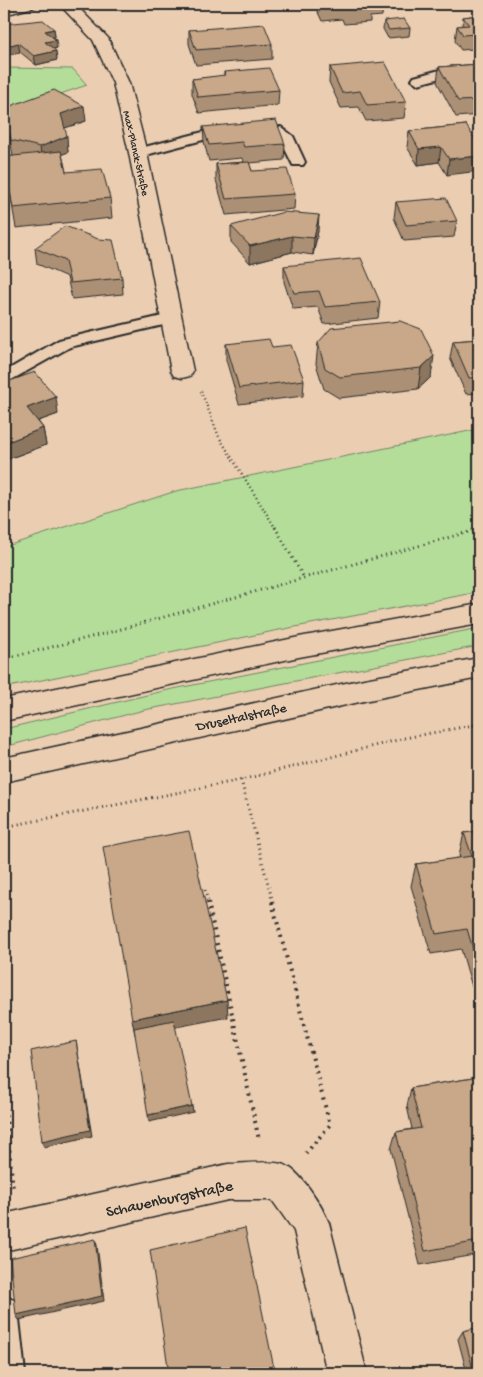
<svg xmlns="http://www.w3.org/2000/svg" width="483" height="1377" viewBox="0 0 483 1377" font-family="'Gochi Hand',sans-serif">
<rect width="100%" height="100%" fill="#ebceb2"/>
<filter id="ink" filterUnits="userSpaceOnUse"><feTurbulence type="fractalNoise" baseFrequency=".02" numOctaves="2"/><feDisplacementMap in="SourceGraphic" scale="10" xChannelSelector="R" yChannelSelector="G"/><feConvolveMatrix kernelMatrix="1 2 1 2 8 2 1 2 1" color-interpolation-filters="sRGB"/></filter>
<g filter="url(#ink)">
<path fill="#b4dd9a" stroke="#708462" d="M4 68 73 69 87 85 4 113Z
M479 429V592L274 631 4 688V547L176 491Z
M479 628V646L144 710 4 747V729L168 690Z"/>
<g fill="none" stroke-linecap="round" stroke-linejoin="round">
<g stroke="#2b2b2b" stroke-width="4">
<path id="lane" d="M479 66V74L448 76 418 84 412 80 414 77 447 68Z
M281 127 293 136 305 162 303 165H293L278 135 203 140 138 157 131 153 133 150 203 132Z
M171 314 179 319 176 322 70 347 4 384V372L59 340Z
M4 1296 14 1300 18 1310 25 1373H4Z"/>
</g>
<g stroke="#2b2b2b" stroke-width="3">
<path id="street" d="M11 4H37L34 7 4 15V5Z
M59 4H75L108 38 129 83 147 153 193 371 190 376 182 378 174 376 171 371 129 153 113 83 93 40Z
M228 1164C244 1164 266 1160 282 1164 300 1169 322 1206 329 1223L367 1373H327L294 1231 272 1200H228L4 1251V1214Z"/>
</g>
<g stroke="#2b2b2b" stroke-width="3">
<path id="secondary" d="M479 604V624L299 657 4 721V699L299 637Z
M479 658V678L364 701 4 782V758L364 679Z"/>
</g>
<path stroke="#2b2b2b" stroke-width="2.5" stroke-dasharray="1 3" stroke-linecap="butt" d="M201 391 219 437 276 529"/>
<path stroke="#2b2b2b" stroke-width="3" stroke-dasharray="1 4" stroke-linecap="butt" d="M275 527 304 578
M4 659 107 633 479 529
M241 780 273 903
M4 827 241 780 405 738 479 724
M205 890 208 903"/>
<path stroke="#2b2b2b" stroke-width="4" stroke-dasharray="2 5" stroke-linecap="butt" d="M208 902 259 1140
M272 902 330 1125 306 1153
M4 1094 13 1190"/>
<use href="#lane" fill="#ebceb2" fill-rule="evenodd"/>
<use href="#street" fill="#ebceb2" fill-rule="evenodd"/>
<use href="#secondary" fill="#ebceb2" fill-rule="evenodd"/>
</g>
<path fill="#ac9075" stroke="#2b2b2b" d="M316 4H383L382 16 370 17V22L344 24 342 19 322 21 315 6Z
M479 15V52L476 53 474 49 461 50 455 41 457 26H462L463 17Z
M384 21 410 28 409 36 388 38 383 29Z
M4 24 54 29 55 37 53 38 57 48 53 49 57 60 36 65 20 52Z
M189 30 272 44V59L196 65 189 44Z
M479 64V115L456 117 437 82 439 67Z
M330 67 406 102 404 118 366 121 359 107 341 108 329 82Z
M224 72 279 90 278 105 199 113 192 94V79L224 76Z
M5 108 86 121 64 128 68 152 62 154 66 172 110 198 112 218 16 228 4 157 13 156Z
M466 125 447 175 439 162 418 165 407 147 409 131Z
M203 127 285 144 284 160 249 163 252 171 295 194 294 209 226 215 216 180V164L244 162 242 158 209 161 204 142Z
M396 202 457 221 454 237 404 241 394 218Z
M231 226 318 231 313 255 292 252 250 263 231 242Z
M35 248 122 278 123 294 72 299 67 277 37 264Z
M284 266 380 302 378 318 324 324 318 307 293 309 284 282Z
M400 321 431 377 418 389 339 398 324 389 316 364 318 343Z
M479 339V393L466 394 450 358 453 341Z
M226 344 272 347 304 380 303 396 239 404 226 360Z
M4 383 58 414 38 421 43 428 46 445 8 459 4 453Z
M479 831V997H475L461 949 431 954 411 886 416 864 460 858 459 855 464 833Z
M479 1077V1254L420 1265 391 1149 396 1132 412 1129 407 1106 411 1088Z
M463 1331 479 1373H467L458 1339Z"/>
<path fill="#8c765f" stroke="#2b2b2b" d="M54 29 55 37 46 39 45 31Z
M56 40 57 48 46 51 45 42Z
M18 43 20 52 4 56V47Z
M56 51 57 60 36 65 34 56Z
M84 106 86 121 62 129 61 114Z
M67 136 68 152 42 163 40 147Z
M441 147 439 162 418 165 419 149Z
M479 156V171L447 175 449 159Z
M319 215 318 231 313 255 314 238Z
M292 236V252L250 263V246Z
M434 356 431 377 418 389 421 368Z
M56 397 58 414 30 424 27 408Z
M43 428 46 445 8 459 5 443Z
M227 1000 228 1017 135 1035 132 1019Z
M76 1041 92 1136 44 1147 42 1141Z
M192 1106 193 1112 149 1122 148 1115Z
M95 1239 97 1245 104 1301 19 1320 16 1315Z"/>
<path fill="#c8a888" stroke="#2b2b2b" d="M322 4H369L371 7 345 9 343 4 323 6Z
M479 15V37L478 38 476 34 463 35 457 26 469 25 463 17Z
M404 19 410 28 389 30 384 21Z
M43 20 54 29 45 31 56 40 45 42 56 51 34 56 18 43 4 47V24Z
M264 24 272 44 196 50 189 30Z
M385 62 406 102 367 105 360 91 342 93 330 67Z
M479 64V100L458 101 439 67Z
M269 68 279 90 198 97 192 79 225 75 224 72Z
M54 90 84 106 61 114 67 136 40 147 11 140 5 108Z
M276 120 285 144 244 147 242 142 209 145 203 127Z
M466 125 479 146V156L449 159 441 147 419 149 409 131Z
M61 151 66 172 102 169 110 198 13 208 4 157Z
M249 162 252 171 287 169 295 194 226 199 216 164Z
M446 198 457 221 406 225 396 202Z
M284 212 319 215 314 238 292 236 250 246 231 226Z
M65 226 98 239 113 240 122 278 70 283 65 261 35 248Z
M361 258 380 302 325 307 319 291 294 293 284 266Z
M400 321 421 329 434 356 421 368 340 377 325 368 318 343 331 328Z
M269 339 272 347 291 345 304 380 239 388 226 344Z
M479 339V377L469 378 453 341Z
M35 372 56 397 27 408 43 428 5 443 4 441V383Z
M189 831 227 1000 132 1019 103 847Z
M479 831V969L467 929 436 934 416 864 472 856 464 833Z
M174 1020 192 1106 148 1115 134 1028Z
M76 1041 90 1130 42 1141 31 1051Z
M479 1077V1241L425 1251 396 1132 421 1128 411 1088Z
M245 1228 275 1373H169L150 1250Z
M95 1239 102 1296 16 1315 10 1258Z
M479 1327V1373H474L463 1331Z"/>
</g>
<g text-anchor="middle" stroke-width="4.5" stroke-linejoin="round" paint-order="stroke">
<g font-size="11" fill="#2b2b2b" stroke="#ebceb2">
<text transform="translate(137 153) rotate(77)" y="4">Max-Planck-Straße</text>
</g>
<g font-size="14" fill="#2b2b2b" stroke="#ebceb2">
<text transform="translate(241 716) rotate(-12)" y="5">Druseltalstraße</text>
</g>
<g font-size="16" fill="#2b2b2b" stroke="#ebceb2">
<text transform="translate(169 1197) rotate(-12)" y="6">Schauenburgstraße</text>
</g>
</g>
<rect width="483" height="1377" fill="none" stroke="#ebceb2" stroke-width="20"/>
<rect x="10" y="10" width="463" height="1357" fill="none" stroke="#2b2b2b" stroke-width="2" filter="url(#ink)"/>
</svg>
